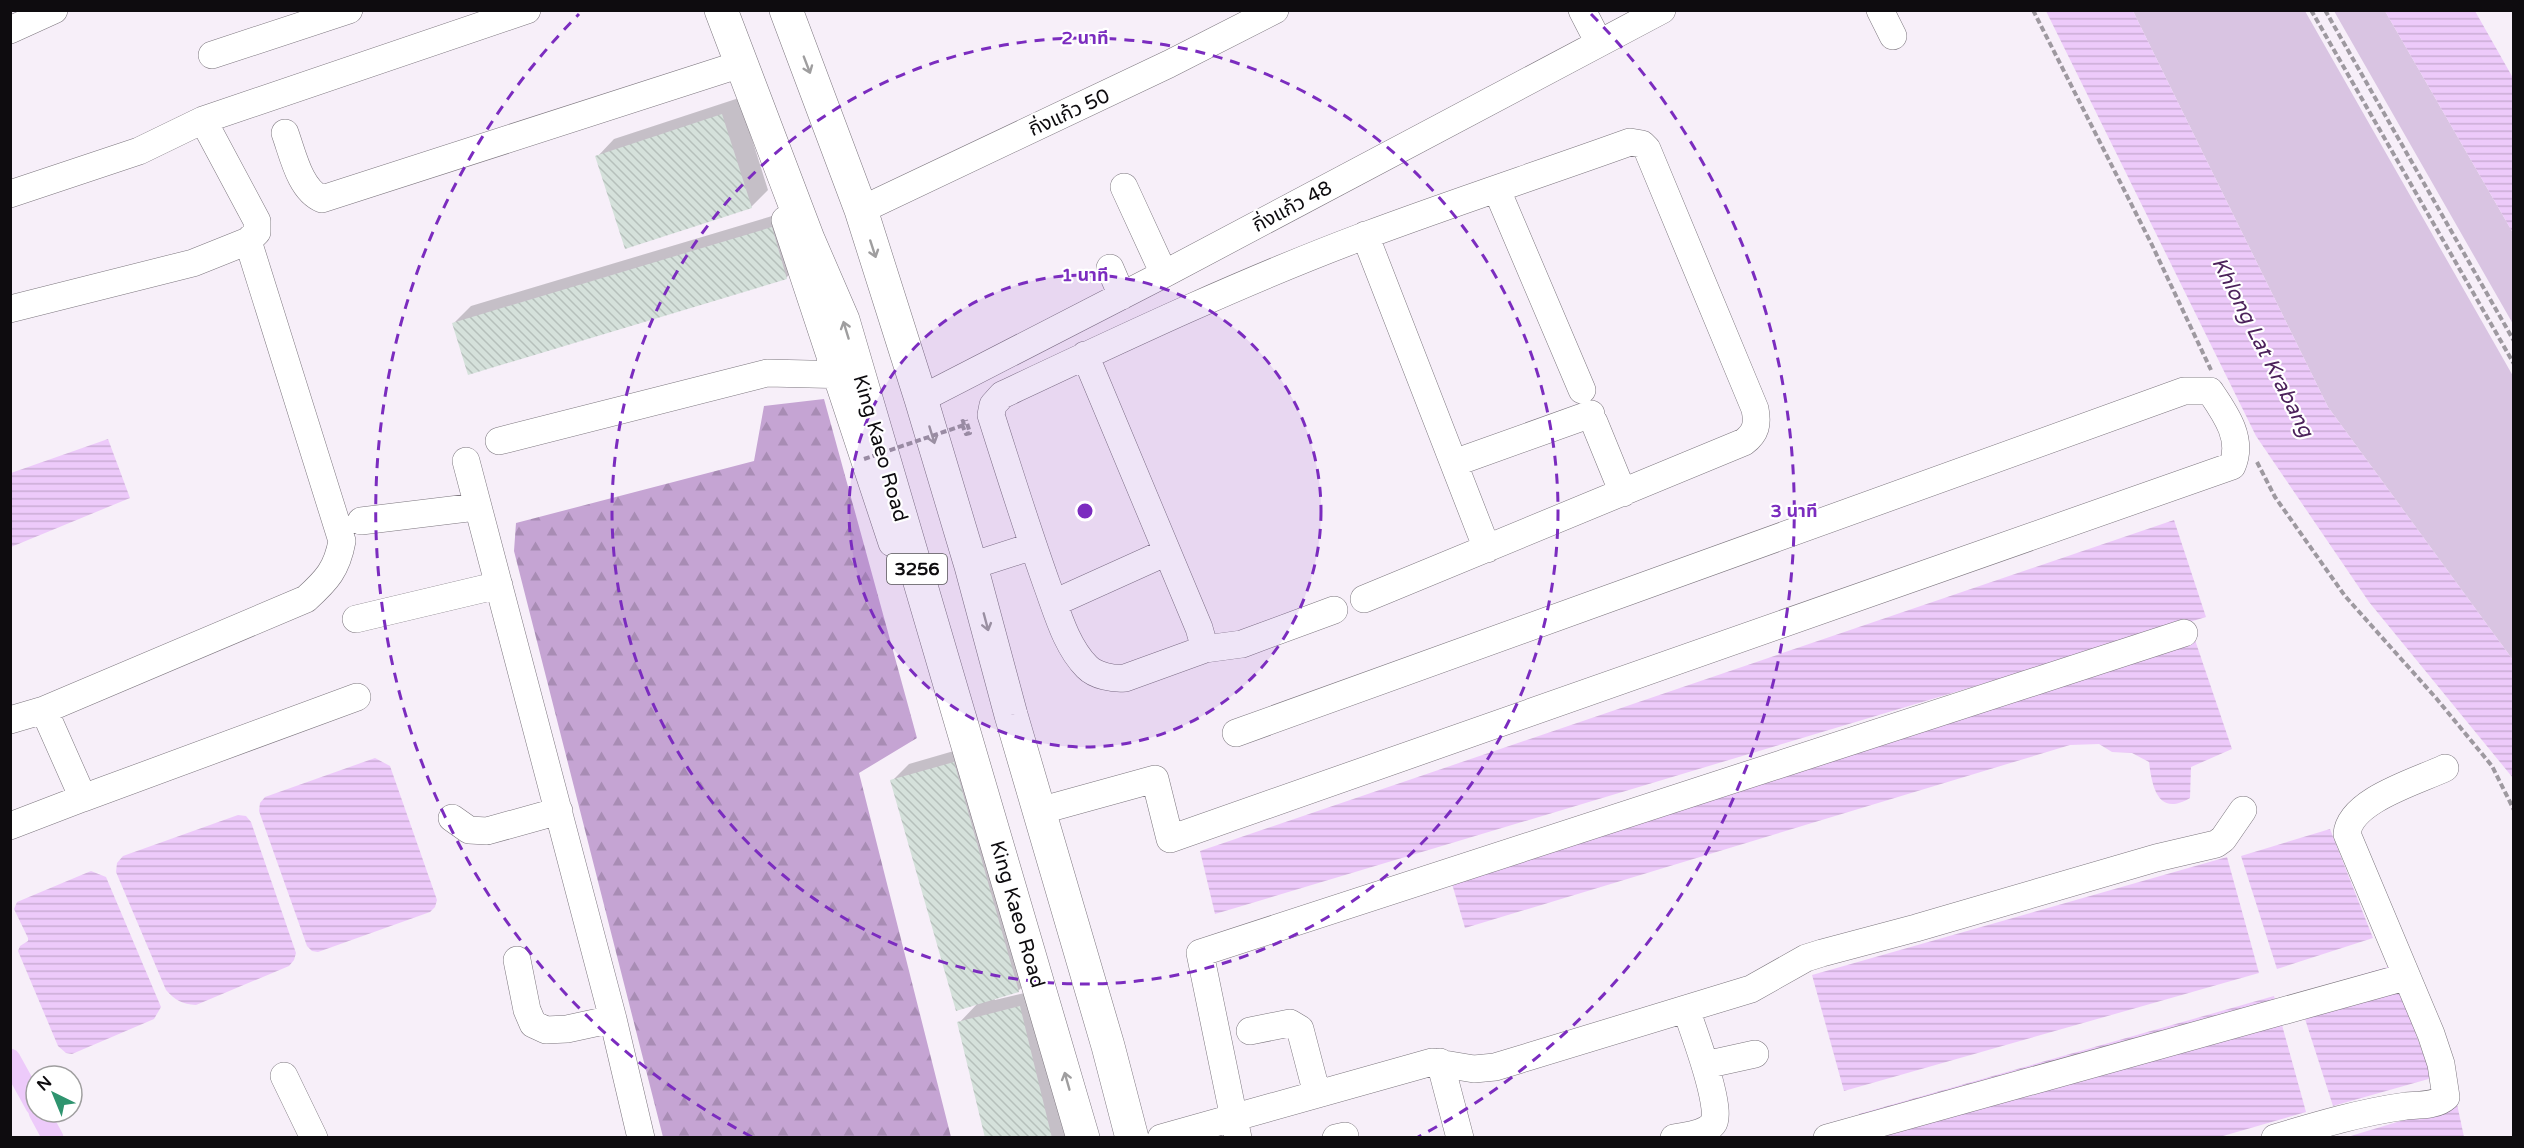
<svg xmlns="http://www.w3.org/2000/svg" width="2524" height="1148" viewBox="0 0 2524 1148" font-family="'Varela Round','Noto Sans Thai',sans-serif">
<defs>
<pattern id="forest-firs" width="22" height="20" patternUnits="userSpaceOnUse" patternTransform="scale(1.5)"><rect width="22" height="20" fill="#c5a4d3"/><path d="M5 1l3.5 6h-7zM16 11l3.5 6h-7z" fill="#a88cb4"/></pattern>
<pattern id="water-rules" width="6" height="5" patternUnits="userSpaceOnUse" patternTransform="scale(1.5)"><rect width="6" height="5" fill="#edcafa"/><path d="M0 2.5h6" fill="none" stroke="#caacd5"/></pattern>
<pattern id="building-back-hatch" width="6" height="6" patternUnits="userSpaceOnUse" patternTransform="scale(1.5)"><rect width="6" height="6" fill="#d5e1db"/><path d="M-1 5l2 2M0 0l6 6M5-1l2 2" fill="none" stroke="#b6c0bb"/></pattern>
</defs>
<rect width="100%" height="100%" fill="#f7eff9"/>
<path fill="#d9c4e2" d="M2133 11H2305L2513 376V660L2328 407Z
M2334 11H2385L2513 233V324Z"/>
<path fill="url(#forest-firs)" d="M824 399 917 738 859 773 951 1137H663L514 551 516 523 754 461 764 406Z"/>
<path fill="url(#water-rules)" d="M2046 11H2133L2328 407 2513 660V778L2369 602 2256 436Z
M2385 11H2475L2513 78V233Z
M108 439 130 498 11 547V473Z
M2174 520 2206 617 1215 914 1200 851Z
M2193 634 2232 749 2191 767 2190 798C2158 817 2152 787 2149 762L2132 753 2112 752 2099 744 2070 745 1465 928 1445 860Z
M375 758 390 766 437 900 435 907 430 912 318 952 312 951 307 946 259 811 260 803 265 797Z
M238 815 246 816 251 822 296 953 294 960 289 966 196 1005C182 1004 175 1000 166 990L116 872 117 863 123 856Z
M2330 829 2373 938 2277 969 2241 856Z
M2227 857 2259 973 1844 1091 1812 975Z
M91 871 106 877 161 1007 154 1019 72 1054 66 1053 58 1046 18 951 20 946 28 941V938L14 909 17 902Z
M2391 966 2432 1078 2333 1106 2297 994Z
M2274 996 2306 1112 2216 1138 1865 1137 1859 1114Z
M2457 1104 2464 1137 2344 1138Z"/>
<path fill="#0003" d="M739 98 768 190 751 207 597 157 614 139Z
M789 211 803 260 786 278 454 323 471 306Z
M971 746 1036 974 1018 991 994 998 995 1000 1037 990 1073 1138H987L959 1023 979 1002 892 781 909 764Z"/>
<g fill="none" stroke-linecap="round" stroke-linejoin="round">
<path stroke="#edcafa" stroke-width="21" d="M10 1059 36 1106
M39 1112 53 1138"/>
</g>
<path fill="url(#building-back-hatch)" d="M722 114 752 208 625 249 595 156Z
M772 227 787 279 468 375 452 323Z
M954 762 1019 992 956 1011 890 780Z
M1020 1006 1052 1138H985L957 1022Z"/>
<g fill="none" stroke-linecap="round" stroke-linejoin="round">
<g stroke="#7c767e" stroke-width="28">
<path id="minor" d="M1582 10 1599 43
M1880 10 1893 36
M10 30 54 10
M212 55 349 10
M285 133C293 155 300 190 322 199L741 64
M1124 187 1164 274
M1497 190 1582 390
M10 194 139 151 203 120 527 10
M861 210 1169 64 1275 10
M785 220 892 543
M1365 235 1487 549
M1110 268 1122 296
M10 309 193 263 248 241 257 232V221L203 120
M1085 355 1199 628 1205 649 1125 678C1113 679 1096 676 1087 667 1066 646 1057 612 1047 585 1027 529 1009 472 991 415L993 405 1002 395C1121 339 1241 282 1364 236 1452 203 1541 174 1630 142L1642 144 1647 149 1755 409C1758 424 1756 433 1744 442L1364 599
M921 399 1164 274 1662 10
M1594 422 1623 493
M499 441 767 373 852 375
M466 461 613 1019 641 1138
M1454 463 1591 414
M361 521 476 507
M971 566 1033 546
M1054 603 1167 552
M356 619 499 585
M1205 649 1242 644 1334 610
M10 720 44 710 306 599C327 580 337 569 342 541L248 241
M83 798 357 697
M1039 811 1155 779 1170 839 2232 466C2244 439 2225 413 2210 391H2184L1236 733
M452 818 469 830 487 831 559 811
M10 826 83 798 44 710
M517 960 527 1010 533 1024 546 1030 567 1029 613 1019
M1250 1031 1290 1023 1300 1029 1317 1094
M1440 1062 1460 1138
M1705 1065 1755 1054
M284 1076 314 1138
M1161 1138 1432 1062 1474 1069 1495 1067 1751 989 1806 958 1822 953 1916 928 2156 858 2216 844 2223 839 2243 810
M1238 1138 1200 953 2184 633
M1336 1138 1345 1136
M1674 1138C1687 1135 1704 1135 1713 1124 1724 1111 1692 1027 1686 1009
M1827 1138 2405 977
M2275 1138C2318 1125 2362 1112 2406 1106 2419 1105 2436 1106 2446 1097L2441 1064 2431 1034 2347 834C2350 800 2418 781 2445 768"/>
</g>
<g stroke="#7c767e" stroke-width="34">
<path id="major" d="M721 10 808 239 843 320 1083 1138
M786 10 861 210 921 399 971 566 1011 715 1108 1046 1132 1138"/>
</g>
<path stroke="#9e99a0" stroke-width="4" stroke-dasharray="6 3" stroke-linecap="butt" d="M2033 10 2152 245 2211 370
M2311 10 2514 364
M2325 10 2514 341
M964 425 963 421 961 422 966 434 970 433 966 420
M2257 462 2275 497 2345 596 2436 698 2492 766 2514 810"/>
<use href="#minor" stroke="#fff" stroke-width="27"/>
<use href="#major" stroke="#fff" stroke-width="33"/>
<path stroke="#9e99a0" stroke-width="4" stroke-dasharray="6 3" stroke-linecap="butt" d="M864 459 964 425"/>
</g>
<defs><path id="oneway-shaft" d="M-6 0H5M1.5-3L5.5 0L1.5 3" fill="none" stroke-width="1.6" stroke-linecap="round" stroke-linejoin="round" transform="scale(1.5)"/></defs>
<g stroke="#9f9e9f">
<use href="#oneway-shaft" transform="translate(807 65) rotate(69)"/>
<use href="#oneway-shaft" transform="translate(873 249) rotate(72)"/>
<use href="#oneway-shaft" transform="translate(846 330) rotate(-107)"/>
<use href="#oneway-shaft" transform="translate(932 435) rotate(73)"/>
<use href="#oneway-shaft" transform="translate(986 622) rotate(75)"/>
<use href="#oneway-shaft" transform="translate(1067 1081) rotate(-106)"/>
</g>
<circle cx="1085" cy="511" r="236" fill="#7b2cbf" fill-opacity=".12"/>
<g fill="none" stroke="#7b2cbf" stroke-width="3" stroke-dasharray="10 8">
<circle cx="1085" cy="511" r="236"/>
<circle cx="1085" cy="511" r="473"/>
<path d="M752 1137A709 709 0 0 1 579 14M1591 14A709 709 0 0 1 1418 1137"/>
</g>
<g text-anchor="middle" stroke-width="4.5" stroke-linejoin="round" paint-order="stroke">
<rect fill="#fff" stroke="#565557" stroke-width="1.5" x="887" y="554" width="60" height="30" rx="4.5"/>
<g font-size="18" font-weight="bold" fill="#0e0c0f">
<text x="917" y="575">3256</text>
</g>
<g font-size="20" fill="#0e0c0f" stroke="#fff">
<text transform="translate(1069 112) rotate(-25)" y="7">กิ่งแก้ว 50</text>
<text transform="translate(1292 206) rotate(-28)" y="7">กิ่งแก้ว 48</text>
<text transform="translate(881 448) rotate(74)" y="7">King Kaeo Road</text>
<text transform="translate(1018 914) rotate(74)" y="7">King Kaeo Road</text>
</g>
<g font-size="21" font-style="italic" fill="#4c225b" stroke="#fff">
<text transform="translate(2263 347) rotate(63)" y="7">Khlong Lat Krabang</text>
</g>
</g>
<circle cx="1085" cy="511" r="9" fill="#7b2cbf" stroke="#fff" stroke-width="3"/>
<g font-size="18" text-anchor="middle" font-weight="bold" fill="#7b2cbf" stroke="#fff" stroke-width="4.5" stroke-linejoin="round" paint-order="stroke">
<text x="1085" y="44">2 นาที</text>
<text x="1085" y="281">1 นาที</text>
<text x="1794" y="517">3 นาที</text>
</g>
<rect width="2524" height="1148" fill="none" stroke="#0e0c0f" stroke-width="24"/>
<g transform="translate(54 1094) rotate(317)"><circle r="28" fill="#ffffff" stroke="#9f9e9f" stroke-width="1.5"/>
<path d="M0-4.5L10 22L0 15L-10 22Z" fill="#2f946f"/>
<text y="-9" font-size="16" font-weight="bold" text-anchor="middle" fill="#0e0c0f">N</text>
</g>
</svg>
